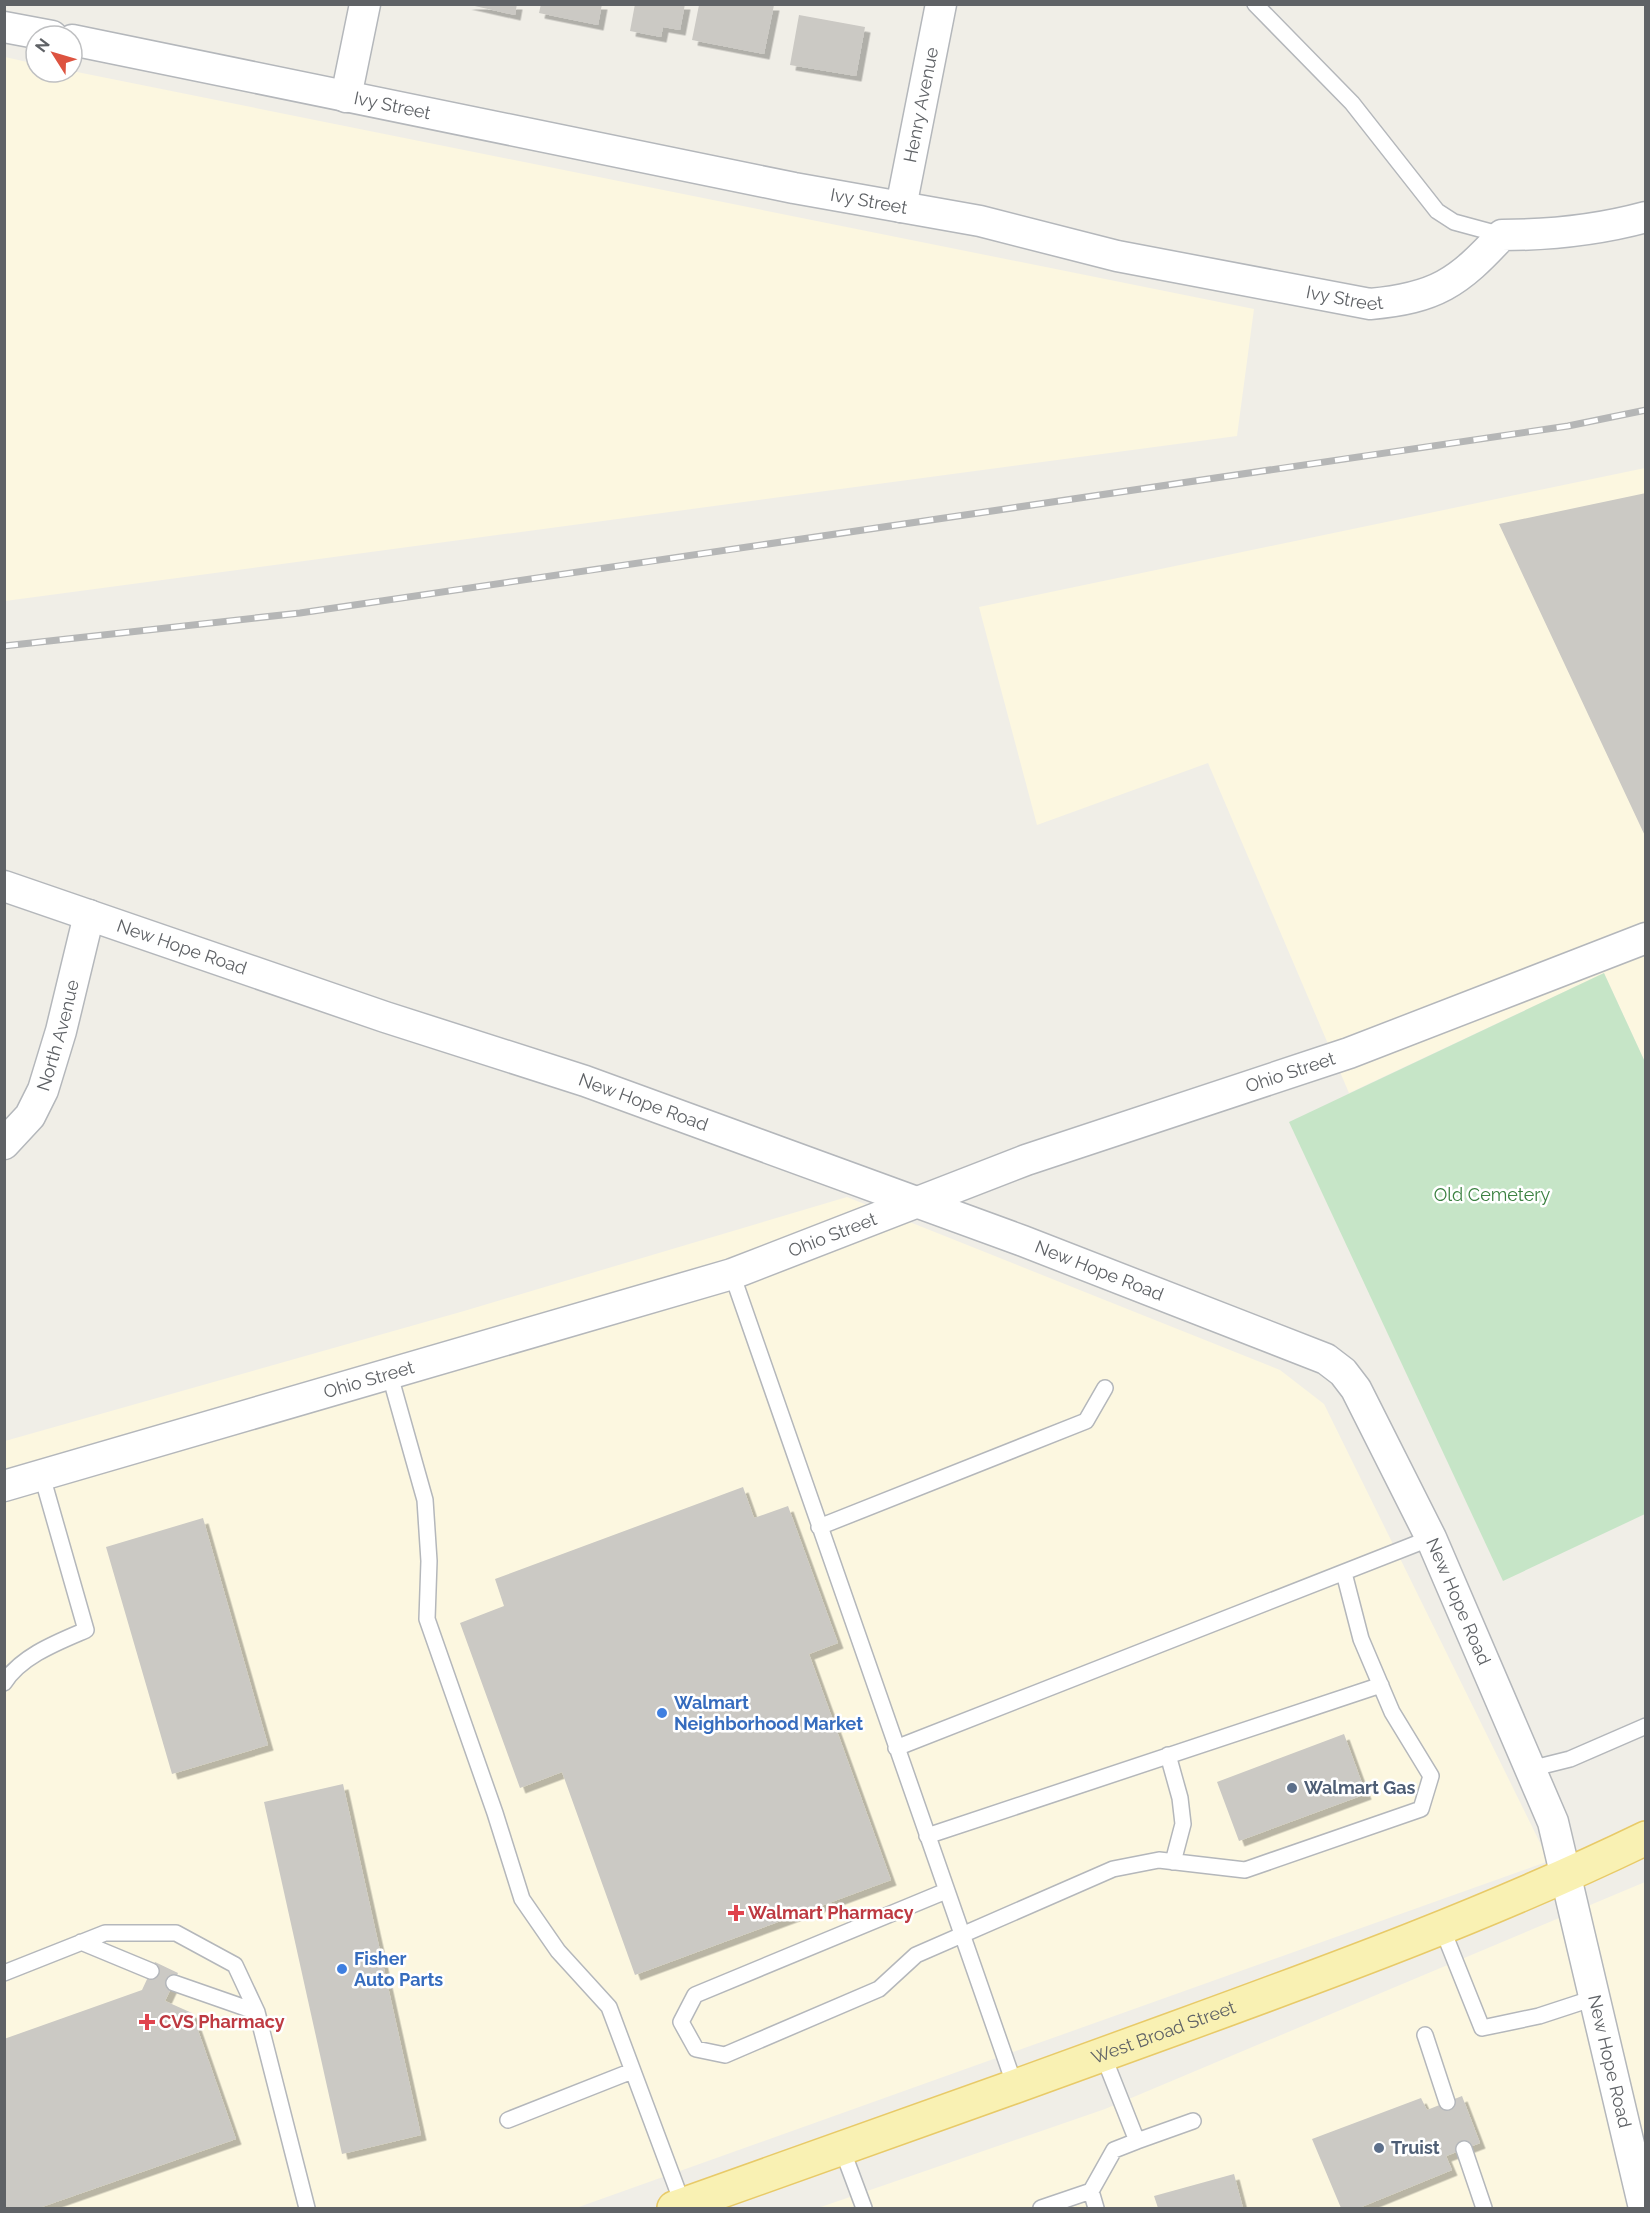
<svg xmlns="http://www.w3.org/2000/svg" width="1650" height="2213" viewBox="0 0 1650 2213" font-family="Raleway,sans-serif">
<defs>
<filter id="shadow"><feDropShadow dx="5.5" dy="5.5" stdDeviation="0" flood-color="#0004"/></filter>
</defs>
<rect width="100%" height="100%" fill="#f0eee7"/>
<path fill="#fcf7e0" d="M5 57 36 64V72L72 71 1254 309 1237 436 5 601Z
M1645 468V1062L1604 973 1349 1093 1208 763 1037 825 979 607Z
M847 1197 1280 1370 1324 1404 1549 1861 576 2208H5V1441L464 1311Z
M1645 1882V2208H818L1105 2109Z"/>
<path fill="#c6e5c7" d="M1604 973 1645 1062V1514L1503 1581 1289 1122Z"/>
<path fill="#cbc9c4" filter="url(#shadow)" d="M466 4H517L515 15Z
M541 4H602L598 25 539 13Z
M635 4H685L680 30 663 27 661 37 630 31Z
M699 5H774L764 54 692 40Z
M799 15 865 27 856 76 790 65Z
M1646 493V838L1499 524Z
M743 1487 754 1518 788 1506 838 1643 809 1654 891 1880 635 1975 562 1772 520 1788 460 1623 504 1606 495 1579Z
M203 1518 268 1745 172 1774 106 1547Z
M1344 1734 1366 1794 1239 1841 1217 1782Z
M343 1784 421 2135 342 2154 264 1802Z
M155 1962 178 1973 165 2001 192 2013 236 2139 39 2208H4V2039L142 1990Z
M1462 2096 1480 2143 1446 2156 1452 2170 1359 2208H1341L1312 2139 1421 2098 1427 2110Z
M1234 2174 1243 2208H1158L1154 2196Z"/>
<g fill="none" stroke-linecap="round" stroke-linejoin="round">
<g stroke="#b4b7bb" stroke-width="18">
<path id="service" d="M1255 4 1352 103 1437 211 1454 222 1502 235
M732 1274 1015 2086
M389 1372 425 1500 429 1561 427 1619 495 1813 522 1899 558 1951 609 2007 683 2205
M819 1527 1086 1421 1105 1388
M4 1683C21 1656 58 1642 86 1630L42 1476
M896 1748 1431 1538
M1168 1755 1180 1798 1183 1824 1173 1862
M1530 1769 1570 1759 1646 1726
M927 1836 1381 1685
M946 1891 695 1995 681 2022 696 2049 725 2055 879 1989 916 1955 1113 1869 1159 1860 1245 1870 1421 1809 1431 1776 1392 1712 1361 1639 1344 1573
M1442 1928 1482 2028 1539 2016 1594 1998
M81 1942 151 1971
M4 1973 105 1933H176L235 1965 257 2012 307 2208
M174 1983 257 2012
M1425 2035 1447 2102
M508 2120 632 2071
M1137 2141 1193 2121
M842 2149 864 2208
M1464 2149 1484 2208
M1091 2191 1096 2208
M1041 2208 1091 2191 1114 2150 1137 2141 1103 2055"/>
</g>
<g stroke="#b4b7bb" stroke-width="33">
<g id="minor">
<path d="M4 27 52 36"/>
<path id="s1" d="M72 40 794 188 980 221 1117 256 1370 304C1436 298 1458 283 1502 235 1551 235 1598 230 1646 217"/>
<path d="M346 97 365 4"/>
<path id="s2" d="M901 207 941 4"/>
<path id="s3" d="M4 886 385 1017 585 1081 1023 1241 1326 1359 1343 1372 1356 1389 1431 1538 1553 1822 1644 2208"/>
<path id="s4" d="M4 1144 30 1116 43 1090 61 1031 89 915"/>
<path id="s5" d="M4 1486 732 1274 1026 1160 1349 1053 1646 938"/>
</g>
</g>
<g stroke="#e8ca68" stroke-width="36">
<g id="primary">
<path id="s6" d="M674 2208C841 2149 1009 2089 1176 2028 1335 1970 1493 1912 1646 1838"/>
</g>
</g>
<use href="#service" stroke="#fff" stroke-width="15"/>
<use href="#minor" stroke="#fff" stroke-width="30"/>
<use href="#primary" stroke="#f9f1b3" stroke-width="33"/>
<g stroke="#b5b6b6" stroke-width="7">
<path id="rail" d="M4 646 300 613 1568 426 1646 410"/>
</g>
<use href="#rail" stroke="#fff" stroke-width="4.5" stroke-dasharray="14" stroke-linecap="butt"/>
</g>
<g fill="#3f7fe0" stroke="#fff" stroke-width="2">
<circle cx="662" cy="1713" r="6"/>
<circle cx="342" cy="1969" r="6"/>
</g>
<g fill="#5c6f8a" stroke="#fff" stroke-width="2">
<circle cx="1292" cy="1788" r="6"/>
<circle cx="1379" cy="2148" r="6"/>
</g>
<g fill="#e0444e" stroke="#fff" stroke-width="2">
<path d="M733 1904h6v6h6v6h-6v6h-6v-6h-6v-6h6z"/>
<path d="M144 2013h6v6h6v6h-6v6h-6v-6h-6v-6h6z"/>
</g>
<g text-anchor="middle" stroke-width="5" stroke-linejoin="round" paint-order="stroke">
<g font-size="18" fill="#5f6266" stroke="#fff">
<text dy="6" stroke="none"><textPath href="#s1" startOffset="327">Ivy Street</textPath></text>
<text dy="6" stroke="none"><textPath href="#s2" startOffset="104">Henry Avenue</textPath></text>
<text dy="6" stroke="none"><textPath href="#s1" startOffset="813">Ivy Street</textPath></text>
<text dy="6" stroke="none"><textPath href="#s1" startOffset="1299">Ivy Street</textPath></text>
<text dy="6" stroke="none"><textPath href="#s3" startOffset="188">New Hope Road</textPath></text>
<text dy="6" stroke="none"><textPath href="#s4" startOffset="124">North Avenue</textPath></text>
<text dy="6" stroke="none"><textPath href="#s5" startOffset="1352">Ohio Street</textPath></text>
<text dy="6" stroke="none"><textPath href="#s3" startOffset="675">New Hope Road</textPath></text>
<text dy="6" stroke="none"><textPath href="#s5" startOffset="866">Ohio Street</textPath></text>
<text dy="6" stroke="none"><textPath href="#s3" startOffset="1161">New Hope Road</textPath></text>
<text dy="6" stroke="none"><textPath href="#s5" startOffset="380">Ohio Street</textPath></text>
<text dy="6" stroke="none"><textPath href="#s3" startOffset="1683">New Hope Road</textPath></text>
<text dy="6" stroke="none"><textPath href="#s6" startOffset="520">West Broad Street</textPath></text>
<text dy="6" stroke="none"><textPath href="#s3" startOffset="2169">New Hope Road</textPath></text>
</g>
<g font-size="18" fill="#3b8141" stroke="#fff">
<text x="1492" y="1201">Old Cemetery</text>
</g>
<g font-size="18" font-weight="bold" fill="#366cbe" stroke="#fff" text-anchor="start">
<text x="674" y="1709">Walmart<tspan x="674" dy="21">Neighborhood Market</tspan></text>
<text x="354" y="1965">Fisher<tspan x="354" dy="21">Auto Parts</tspan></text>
</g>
<g font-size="18" font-weight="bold" fill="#4e5e75" stroke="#fff" text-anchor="start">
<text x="1304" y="1794">Walmart Gas</text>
<text x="1391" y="2154">Truist</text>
</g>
<g font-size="18" font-weight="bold" fill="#be3a42" stroke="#fff" text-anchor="start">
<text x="748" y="1919">Walmart Pharmacy</text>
<text x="159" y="2028">CVS Pharmacy</text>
</g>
</g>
<rect width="1650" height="2213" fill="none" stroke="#5f6266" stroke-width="12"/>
<g transform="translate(54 54) rotate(307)"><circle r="28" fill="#ffffff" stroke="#bfc0c2" stroke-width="1.5"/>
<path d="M0-4.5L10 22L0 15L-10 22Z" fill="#dd5340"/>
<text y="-9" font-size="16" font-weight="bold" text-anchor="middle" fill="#5f6266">N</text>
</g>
</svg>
